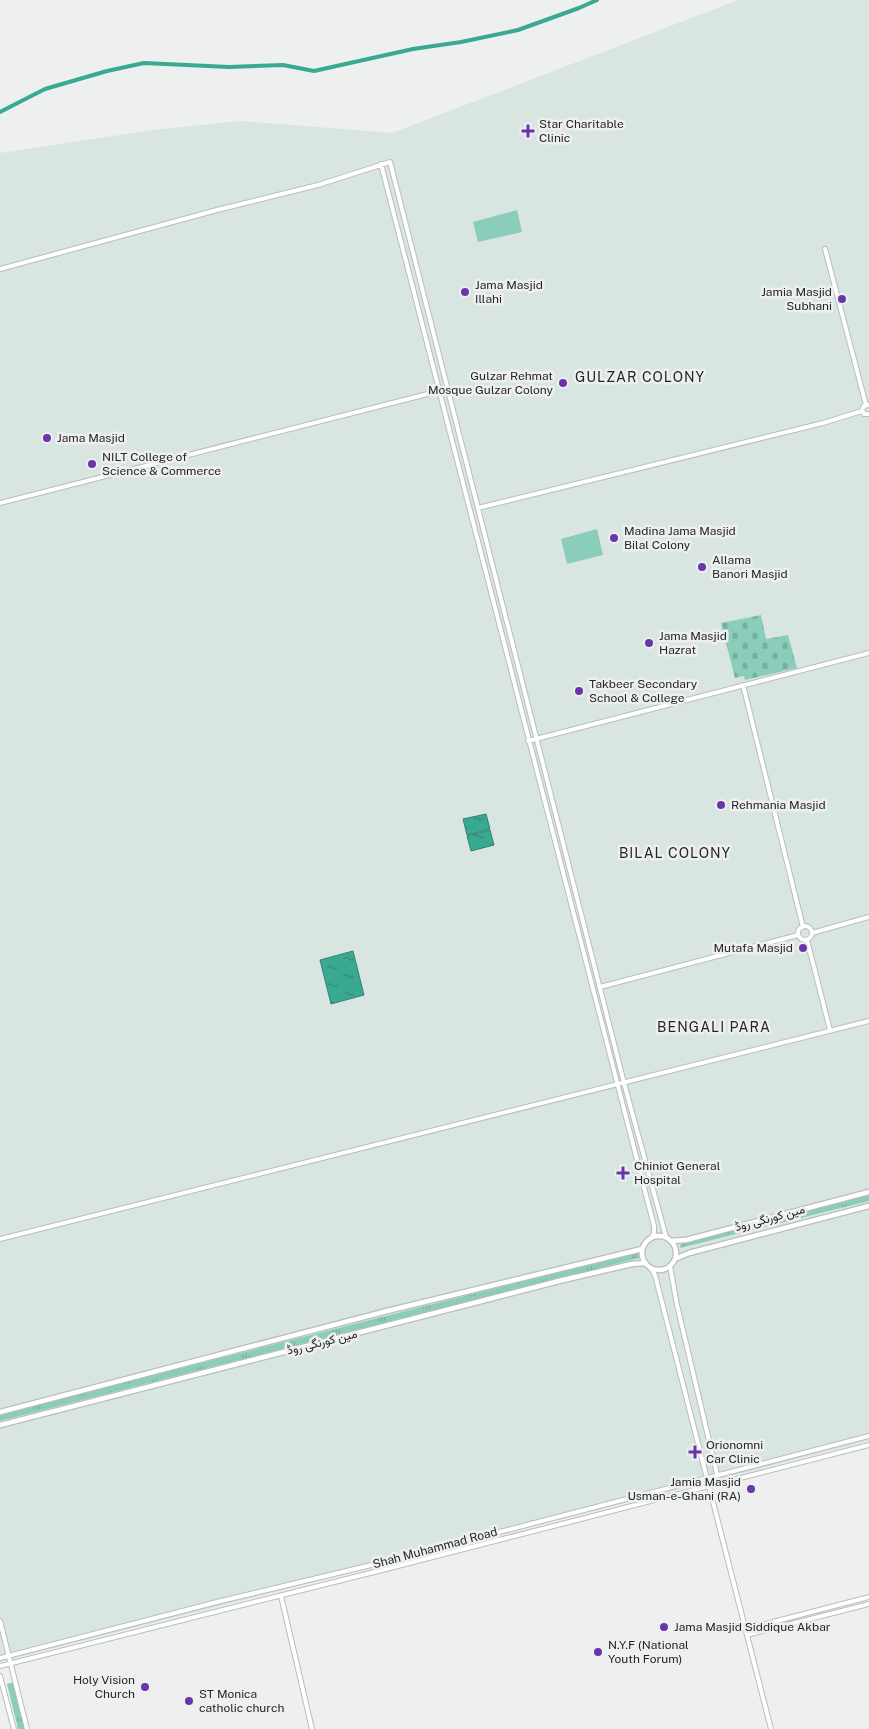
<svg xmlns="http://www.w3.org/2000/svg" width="869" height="1729" viewBox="0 0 869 1729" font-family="'Public Sans',Vazirmatn,sans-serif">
<defs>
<pattern id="grass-tufts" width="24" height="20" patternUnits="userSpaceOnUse" patternTransform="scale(1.25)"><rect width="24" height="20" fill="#8acdba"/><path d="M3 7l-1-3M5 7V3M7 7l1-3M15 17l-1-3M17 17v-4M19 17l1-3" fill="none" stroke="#77b0a0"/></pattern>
<pattern id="cemetery-stones" width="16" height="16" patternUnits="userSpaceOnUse" patternTransform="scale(1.25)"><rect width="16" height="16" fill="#8acdba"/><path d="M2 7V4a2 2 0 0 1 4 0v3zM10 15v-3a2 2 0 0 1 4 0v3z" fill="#77b0a0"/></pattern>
<pattern id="water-ripples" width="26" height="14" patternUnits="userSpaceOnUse" patternTransform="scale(1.25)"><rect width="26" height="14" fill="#3aa991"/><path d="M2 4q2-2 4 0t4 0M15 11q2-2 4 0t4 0" fill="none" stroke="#318976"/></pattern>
</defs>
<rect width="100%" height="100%" fill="#edf0ef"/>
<path fill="#d9e5e1" d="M738 0H869V1441L0 1662V153L153 130 240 121 392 133Z"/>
<path fill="url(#grass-tufts)" d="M869 1195V1201L680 1248 681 1244Z
M638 1252 639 1258 0 1421V1414Z
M14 1682 25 1729H18L7 1684Z"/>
<path fill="url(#cemetery-stones)" d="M761 615 766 639 788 635 797 668 745 680 744 676 735 678 721 623Z"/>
<path fill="#8acdba" d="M517 210 522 232 478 242 473 222Z
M597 529 603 555 567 564 561 539Z"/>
<path fill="url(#water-ripples)" stroke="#348271" d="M486 814 490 829 467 835 463 819Z
M490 830 494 845 471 851 467 836Z
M353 951 364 995 331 1004 320 960Z"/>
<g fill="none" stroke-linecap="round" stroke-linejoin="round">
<path stroke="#3aa991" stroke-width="4" d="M0 112 45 89 107 71 144 63 229 67 283 65 314 71 413 49 461 42 518 30 579 8 597 0"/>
<g stroke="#b9bdbb" stroke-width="6">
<path id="secondary" d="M381 164 654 1226V1233L652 1237
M825 249 866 405
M0 269 217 210 318 185 390 162 624 1083 666 1237
M869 405 864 406 862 410 864 414H869
M0 503 447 389
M478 508 823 423 862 411
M743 685 803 927
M528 741 869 653
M798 933a7 7 0 1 1 14 0a7 7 0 1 1-14 0Z
M812 933 869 917
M807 940 830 1030
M600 987 798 935
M0 1239 869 1021
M670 1266 677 1305 717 1474
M651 1268 655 1275 771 1729
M281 1596 312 1729
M0 1621 27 1729
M746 1629 869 1597
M747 1635 869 1604
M0 1658 221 1601 388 1561 869 1436
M0 1666 390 1568 869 1445
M0 1676 14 1729"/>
</g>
<g stroke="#b9bdbb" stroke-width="7">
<path id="primary" d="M642 1253a17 17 0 1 1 34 0a17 17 0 1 1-34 0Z
M671 1241 686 1240 869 1192
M675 1259 689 1253 869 1206
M0 1412 387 1311 642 1249
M0 1425 563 1280 632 1264 645 1263"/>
</g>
<use href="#secondary" stroke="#fff" stroke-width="4"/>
<use href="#primary" stroke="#fff" stroke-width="4.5"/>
</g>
<g fill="#6935ac" stroke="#edf0ef" stroke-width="2">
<path d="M525.5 123.5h5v5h5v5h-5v5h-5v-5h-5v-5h5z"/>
<circle cx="465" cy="292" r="5"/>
<circle cx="842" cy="299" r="5"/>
<circle cx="563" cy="383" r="5"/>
<circle cx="47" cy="438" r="5"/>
<circle cx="92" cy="464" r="5"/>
<circle cx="614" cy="538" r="5"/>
<circle cx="702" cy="567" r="5"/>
<circle cx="649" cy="643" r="5"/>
<circle cx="579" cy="691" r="5"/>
<circle cx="721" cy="805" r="5"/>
<circle cx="803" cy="948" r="5"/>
<path d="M620.5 1165.5h5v5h5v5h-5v5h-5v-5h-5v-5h5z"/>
<path d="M692.5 1444.5h5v5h5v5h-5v5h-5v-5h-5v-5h5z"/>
<circle cx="751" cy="1489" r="5"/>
<circle cx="664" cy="1627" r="5"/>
<circle cx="598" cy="1652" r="5"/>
<circle cx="145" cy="1687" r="5"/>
<circle cx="189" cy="1701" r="5"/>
</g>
<g text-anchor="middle" stroke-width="5" stroke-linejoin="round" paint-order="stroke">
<g font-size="12" fill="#252626" stroke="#edf0ef" text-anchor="start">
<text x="539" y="128">Star Charitable<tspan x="539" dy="14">Clinic</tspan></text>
<text x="475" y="289">Jama Masjid<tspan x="475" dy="14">Illahi</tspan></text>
<text x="832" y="296" text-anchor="end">Jamia Masjid<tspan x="832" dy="14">Subhani</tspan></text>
<text x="553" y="380" text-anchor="end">Gulzar Rehmat<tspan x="553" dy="14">Mosque Gulzar Colony</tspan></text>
<text x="57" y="442">Jama Masjid</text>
<text x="102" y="461">NILT College of<tspan x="102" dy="14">Science &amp; Commerce</tspan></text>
<text x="624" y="535">Madina Jama Masjid<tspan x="624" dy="14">Bilal Colony</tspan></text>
<text x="712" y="564">Allama<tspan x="712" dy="14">Banori Masjid</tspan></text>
<text x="659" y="640">Jama Masjid<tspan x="659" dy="14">Hazrat</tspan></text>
<text x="589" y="688">Takbeer Secondary<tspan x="589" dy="14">School &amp; College</tspan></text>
<text x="731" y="809">Rehmania Masjid</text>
<text x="793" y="952" text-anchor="end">Mutafa Masjid</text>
<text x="634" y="1170">Chiniot General<tspan x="634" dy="14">Hospital</tspan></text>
<text x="706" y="1449">Orionomni<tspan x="706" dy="14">Car Clinic</tspan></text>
<text x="741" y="1486" text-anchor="end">Jamia Masjid<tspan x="741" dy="14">Usman-e-Ghani (RA)</tspan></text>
<text x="674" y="1631">Jama Masjid Siddique Akbar</text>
<text x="608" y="1649">N.Y.F (National<tspan x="608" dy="14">Youth Forum)</tspan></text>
<text x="135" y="1684" text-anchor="end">Holy Vision<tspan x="135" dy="14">Church</tspan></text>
<text x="199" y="1698">ST Monica<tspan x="199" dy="14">catholic church</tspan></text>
</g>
<g font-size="12" fill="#252626" stroke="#edf0ef">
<text transform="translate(770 1218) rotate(-15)" y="4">مین کورنگی روڈ</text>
<text transform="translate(322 1342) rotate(-14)" y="4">مین کورنگی روڈ</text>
<text transform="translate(435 1548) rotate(-15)" y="4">Shah Muhammad Road</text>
</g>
<g font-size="14" letter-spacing="1" fill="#252626" stroke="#edf0ef">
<text x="640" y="382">GULZAR COLONY</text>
<text x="675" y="858">BILAL COLONY</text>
<text x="714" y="1032">BENGALI PARA</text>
</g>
</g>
</svg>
